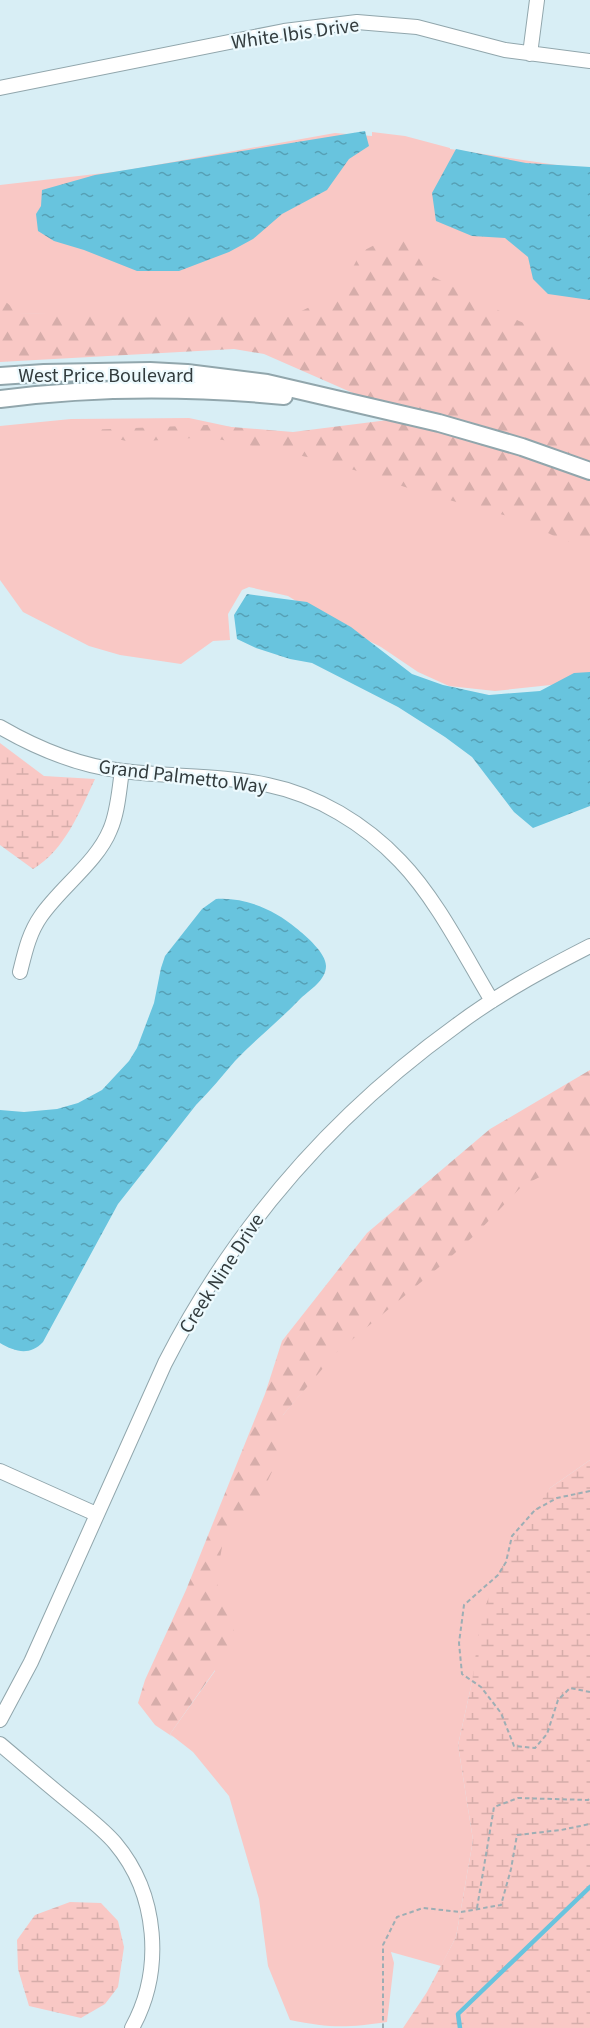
<svg xmlns="http://www.w3.org/2000/svg" width="590" height="2028" viewBox="0 0 590 2028" font-family="'Source Sans 3',sans-serif">
<defs>
<pattern id="forest-firs" width="22" height="20" patternUnits="userSpaceOnUse" patternTransform="scale(1.5)"><rect width="22" height="20" fill="#f9c8c5"/><path d="M5 1l3.5 6h-7zM16 11l3.5 6h-7z" fill="#d6adaa"/></pattern>
<pattern id="wetland-marsh" width="20" height="14" patternUnits="userSpaceOnUse" patternTransform="scale(1.5)"><rect width="20" height="14" fill="#f9c8c5"/><path d="M1 5h8M5 5V1M11 12h8M15 12V8" fill="none" stroke="#d6adaa"/></pattern>
<pattern id="water-ripples" width="26" height="14" patternUnits="userSpaceOnUse" patternTransform="scale(1.5)"><rect width="26" height="14" fill="#68c4de"/><path d="M2 4q2-2 4 0t4 0M15 11q2-2 4 0t4 0" fill="none" stroke="#56a0b5"/></pattern>
</defs>
<rect width="100%" height="100%" fill="#d8eef5"/>
<path fill="#f9c8c5" d="M372 132 405 136 450 148V149L590 170V381L328 320 0 313V185L122 171 335 133 372 136Z
M189 418 264 434 590 525V676L560 684 495 691 449 686 418 672 381 647 322 617 288 596 249 587 242 590 228 614 230 640 213 641 181 664 120 655 89 646 23 612 0 580V426L71 419Z
M590 1120V1460L550 1488 472 1682 458 1745 473 1840 456 1937 441 1966 391 1952 394 1963 387 2022C347 2028 329 2028 290 2020L268 1966 259 1899 229 1796 193 1752 170 1734 215 1671V1542L283 1415 307 1386 357 1316Z"/>
<path fill="url(#forest-firs)" d="M390 237 410 243 428 274 519 321 553 335 571 366 590 373V462L525 439 442 415 362 397 264 354 234 349 0 362V297L19 313 289 317 320 302 343 286 361 252Z
M388 420C457 435 523 456 590 480V541L566 542 522 520 420 492 327 461 208 437 131 442 85 432 86 430 207 425 293 432Z
M590 1070V1143L575 1159 522 1186 478 1232 444 1263 336 1353 283 1415 279 1457 259 1499 225 1530 216 1581 237 1639 170 1734 173 1737 155 1725 138 1703 145 1680 186 1590 265 1394 282 1341 367 1233 490 1129Z"/>
<path fill="url(#wetland-marsh)" d="M0 743 44 776 95 779C80 811 65 850 33 869L0 845Z
M590 1460V2028H403L427 1992 456 1937 473 1840 458 1745 472 1682 481 1616 511 1545 550 1488Z
M70 1902 101 1903 118 1921 124 1947 118 1987 105 2004 81 2018 29 2006 18 1969 17 1940 35 1915Z"/>
<path fill="url(#water-ripples)" d="M365 131 369 146 349 159 327 190 282 214 253 239 229 252 179 271H137L84 250 54 241 38 231 36 214 41 206 42 190 95 175Z
M456 149 526 163 590 167V300L548 294 533 279 528 257 505 238 472 236 436 221 432 193Z
M247 594 307 602 351 627 412 674 443 685 489 695 540 691 574 673 590 672V806L533 828 514 812 472 757 445 737 398 707 312 663 290 659 256 648 237 639 234 615Z
M216 899C244 897 274 909 296 928 306 936 326 953 326 966 326 980 310 990 301 998 280 1020 256 1039 235 1061 222 1076 210 1091 196 1105L118 1204 43 1342C30 1356 15 1352 0 1343V1110L24 1112 57 1109 78 1103 102 1090 129 1061 137 1048 154 1003 161 968 165 956 202 909Z"/>
<g fill="none" stroke-linecap="round" stroke-linejoin="round">
<path stroke="#68c4de" stroke-width="4.5" d="M460 2028 458 2014 590 1887"/>
<g stroke="#91a6ac" stroke-width="16">
<path id="minor" d="M530 54 537 0
M0 88 284 31 357 22 417 27 505 50 590 61
M0 727C38 749 80 766 123 771 171 777 221 775 268 785 317 795 365 824 400 861 436 898 465 956 492 1001
M20 972C25 952 29 933 41 916 61 887 97 862 110 830 118 812 119 790 122 771
M0 1471 96 1514
M0 1720 31 1662 165 1363C235 1226 332 1115 457 1025 498 994 545 969 590 946
M0 1744C25 1765 49 1786 74 1806 88 1818 103 1829 115 1843 158 1894 164 1970 132 2028"/>
</g>
<g stroke="#91a6ac" stroke-width="20">
<path id="tertiary" d="M0 376 44 373 150 371 187 373 267 383 439 423 522 447 590 471
M0 399C92 387 191 387 284 396"/>
</g>
<path stroke="#9daeb4" stroke-width="2" stroke-dasharray="4.5 3" stroke-linecap="butt" d="M590 1491 557 1498 535 1510 512 1536 506 1562 498 1575 464 1605 459 1643 462 1674 481 1687 501 1713 514 1746 535 1748 547 1734 558 1700 570 1688 590 1692
M477 1908 494 1807 518 1798 588 1800 590 1798
M383 2028V1945L397 1917 423 1908 461 1912 501 1905 511 1869 517 1835 561 1830 590 1824"/>
<use href="#minor" stroke="#fff" stroke-width="14"/>
<use href="#tertiary" stroke="#fff" stroke-width="16"/>
</g>
<g text-anchor="middle" stroke-width="4.5" stroke-linejoin="round" paint-order="stroke">
<g font-size="20" fill="#333c3e" stroke="#edfafe">
<text transform="translate(295 33) rotate(-8)" y="7">White Ibis Drive</text>
<text x="106" y="382">West Price Boulevard</text>
<text transform="translate(183 776) rotate(7)" y="7">Grand Palmetto Way</text>
<text transform="translate(221 1273) rotate(-57)" y="7">Creek Nine Drive</text>
</g>
</g>
</svg>
